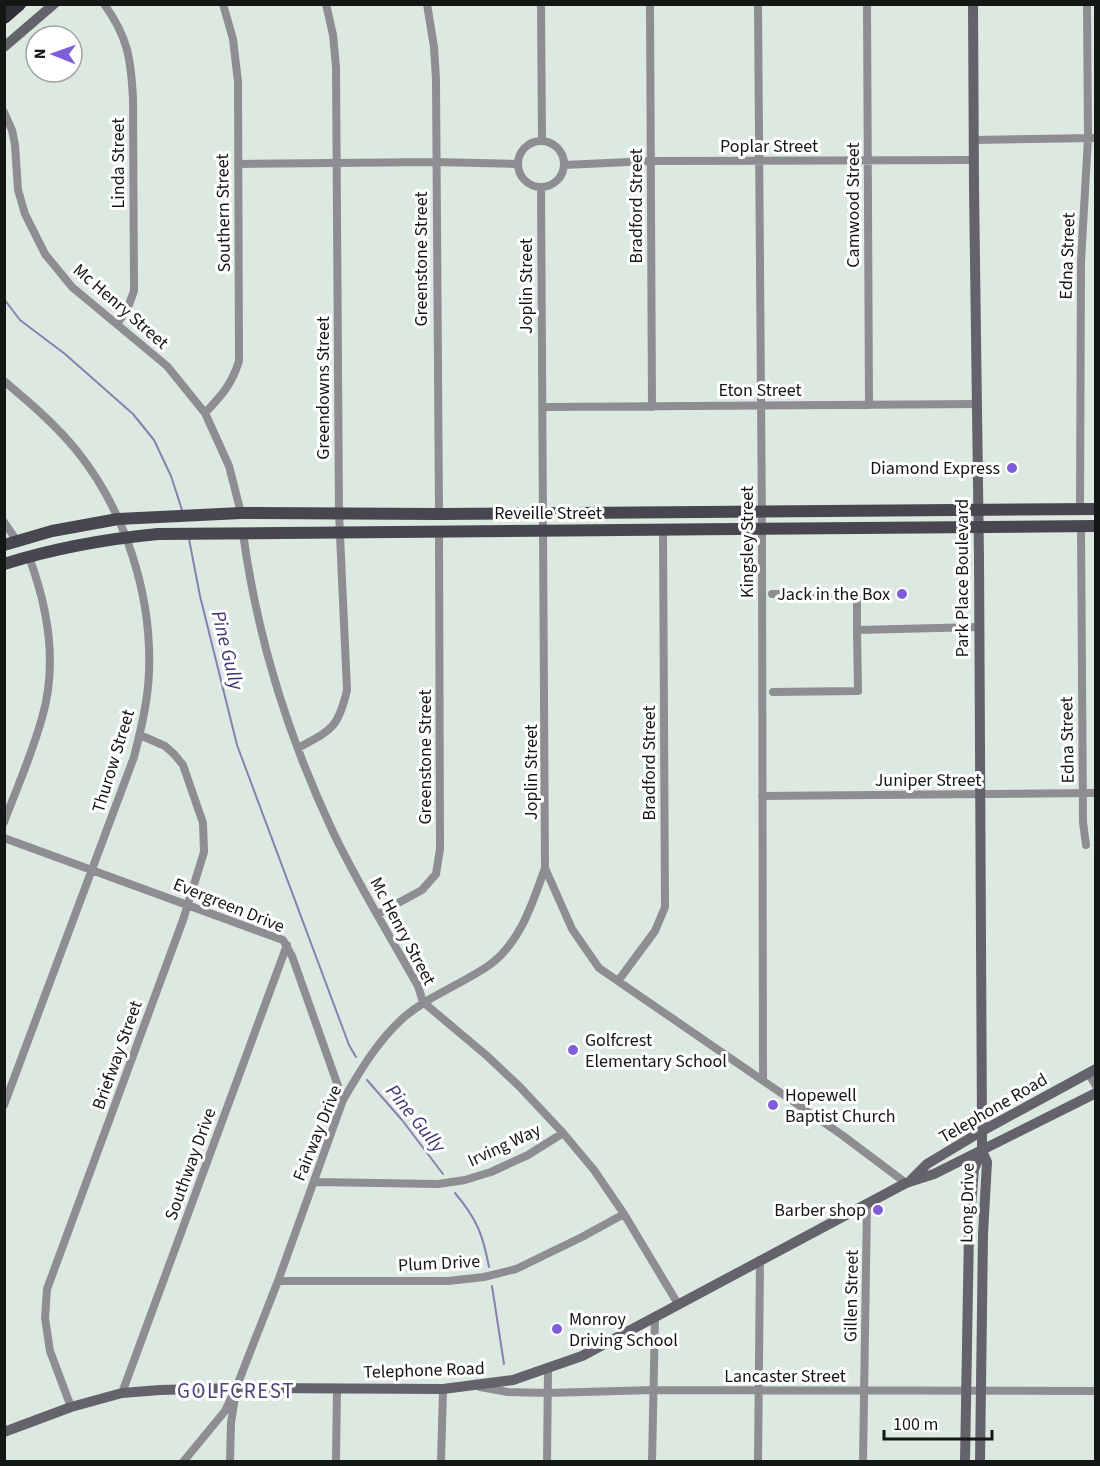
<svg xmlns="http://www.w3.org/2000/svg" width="1100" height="1466" viewBox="0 0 1100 1466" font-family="'Source Sans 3',sans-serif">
<rect width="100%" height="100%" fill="#dce9e1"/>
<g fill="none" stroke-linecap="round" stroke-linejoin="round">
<path stroke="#8980b0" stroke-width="2" d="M4 299 20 320 65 354 133 414 154 440 171 476 183 513
M189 539 200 596 237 745 349 1045 356 1057
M367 1080 402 1120 443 1174
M455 1193C477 1219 483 1235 489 1267
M492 1286 504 1364"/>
<path stroke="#8e8d92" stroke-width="8" d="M104 4C128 37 131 59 133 99L134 291 127 310 117 324
M427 4 434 47 436 79 439 514
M541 4 542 141
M650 4 652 407
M758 4 762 529 763 1080
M867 4 869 405
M4 112 12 130 15 145 18 190 25 214 45 254 72 287 167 366 205 413 229 466 241 513
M974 140 1096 138
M518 164a23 23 0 1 1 46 0a23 23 0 1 1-46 0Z
M238 164 436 162 518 164
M564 165 650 161 974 160
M541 187 545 868 572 929 599 968 842 1135 906 1183
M4 381C30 403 55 424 77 451 125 511 152 594 149 672 148 701 141 729 134 757L4 1105
M543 407 977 404
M205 413C222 395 232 384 239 361L238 82 233 39 223 4
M1080 509 1081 262 1088 138 1087 4
M4 522 17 541
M1081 526 1083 822 1086 845
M243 533C257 637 289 739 334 834 359 886 390 936 418 986L423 1002 486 1055 519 1086 563 1133 594 1170 624 1214 678 1304
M772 594H854L857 597V630
M773 692 858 691 857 630 979 627
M298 748C331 730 338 729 347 690L339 513 336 67 333 35 326 4
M762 796 1096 793
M4 822C17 788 32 754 42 718 58 664 48 608 29 557
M4 838 283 940 292 956 343 1100
M378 914 422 890 436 874 440 849 439 532
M618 981 655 931 665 907 663 531
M1088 1073 1096 1086
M314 1182 438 1184 465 1180 491 1172 528 1155 563 1133
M278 1281H448L484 1277 516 1269 582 1237 624 1214
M480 1387 508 1392 548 1393 654 1390 1096 1391
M122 1393 287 945
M71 1407 50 1351 45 1318 47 1289 183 920 204 852 203 823 183 765 174 754 165 746 140 735
M183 1462 225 1411 236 1388 278 1281 343 1100C360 1071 377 1042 402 1019 428 996 460 985 488 966 520 944 533 902 545 868
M230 1462 231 1423 235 1397
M336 1462 337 1389
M441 1462 443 1389
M547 1462 548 1369
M652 1462 655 1317
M758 1462 760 1260
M863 1462 867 1204"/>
<path stroke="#64636b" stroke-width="10" d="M973 4 974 187 979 557 982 1131V1151L987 1162 983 1234 980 1462
M4 47 54 4
M911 1180 927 1164 982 1131 1096 1069
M4 1432 71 1407 122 1393 160 1390 236 1388 443 1389 513 1380 582 1356 906 1183 934 1174 1096 1093
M965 1462 969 1230 974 1169 982 1151"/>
<path stroke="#48474f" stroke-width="12" d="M4 545 52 531 118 519 241 513 439 514 1096 509
M4 564C55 548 105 539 158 534L1096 526"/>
<path stroke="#302f38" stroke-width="14" d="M4 17 19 4"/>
</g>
<g fill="#7f5dd8" stroke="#fff" stroke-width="2">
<circle cx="1012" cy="468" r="6"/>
<circle cx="902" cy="594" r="6"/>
<circle cx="573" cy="1050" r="6"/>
<circle cx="773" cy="1105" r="6"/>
<circle cx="878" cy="1210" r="6"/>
<circle cx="557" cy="1329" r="6"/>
</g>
<g text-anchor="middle" stroke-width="6" stroke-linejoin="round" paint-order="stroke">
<g font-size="18" fill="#131815" stroke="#fff">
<text x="769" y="152">Poplar Street</text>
<text transform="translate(118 163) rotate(-90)" y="6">Linda Street</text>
<text transform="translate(853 205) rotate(-90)" y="6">Camwood Street</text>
<text transform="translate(636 206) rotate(-90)" y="6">Bradford Street</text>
<text transform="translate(223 213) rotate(-91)" y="6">Southern Street</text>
<text transform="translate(1067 256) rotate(-88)" y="6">Edna Street</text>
<text transform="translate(421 259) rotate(-90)" y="6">Greenstone Street</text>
<text transform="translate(526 286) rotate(-90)" y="6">Joplin Street</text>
<text transform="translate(121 306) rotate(41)" y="6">Mc Henry Street</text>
<text transform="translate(323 388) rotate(-90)" y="6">Greendowns Street</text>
<text x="760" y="396">Eton Street</text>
<text x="548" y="519">Reveille Street</text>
<text transform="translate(747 542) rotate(-90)" y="6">Kingsley Street</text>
<text transform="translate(962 578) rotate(-90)" y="6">Park Place Boulevard</text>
<text transform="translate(1067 740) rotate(-91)" y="6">Edna Street</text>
<text transform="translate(425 757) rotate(-90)" y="6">Greenstone Street</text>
<text transform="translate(113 761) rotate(-73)" y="6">Thurow Street</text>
<text transform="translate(649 763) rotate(-90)" y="6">Bradford Street</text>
<text transform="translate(531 772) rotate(-90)" y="6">Joplin Street</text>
<text x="928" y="786">Juniper Street</text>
<text transform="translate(229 905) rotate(22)" y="6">Evergreen Drive</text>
<text transform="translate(403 931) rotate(62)" y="6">Mc Henry Street</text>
<text transform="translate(117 1055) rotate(-70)" y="6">Briefway Street</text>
<text transform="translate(993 1108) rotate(-30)" y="6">Telephone Road</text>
<text transform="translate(317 1133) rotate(-68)" y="6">Fairway Drive</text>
<text transform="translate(504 1145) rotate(-25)" y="6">Irving Way</text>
<text transform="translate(190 1164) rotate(-70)" y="6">Southway Drive</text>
<text transform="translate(967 1203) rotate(-89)" y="6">Long Drive</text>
<text transform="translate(439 1263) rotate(-3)" y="6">Plum Drive</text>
<text transform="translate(851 1296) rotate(-89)" y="6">Gillen Street</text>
<text transform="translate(424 1370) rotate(-2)" y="6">Telephone Road</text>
<text x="785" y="1382">Lancaster Street</text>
</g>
<g font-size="18" fill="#131815" stroke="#fff" text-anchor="end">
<text x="1000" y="474">Diamond Express</text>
<text x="890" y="600">Jack in the Box</text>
<text x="585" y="1046" text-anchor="start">Golfcrest<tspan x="585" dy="21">Elementary School</tspan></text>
<text x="785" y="1101" text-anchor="start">Hopewell<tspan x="785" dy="21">Baptist Church</tspan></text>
<text x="866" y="1216">Barber shop</text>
<text x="569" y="1325" text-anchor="start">Monroy<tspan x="569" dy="21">Driving School</tspan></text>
</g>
<g font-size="20" font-style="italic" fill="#433371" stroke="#fff">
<text transform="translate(228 650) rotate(76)" y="7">Pine Gully</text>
<text transform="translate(416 1118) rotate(51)" y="7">Pine Gully</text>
</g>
<g font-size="21" letter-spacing="1.5" fill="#4f417e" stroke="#fff">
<text x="236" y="1398">GOLFCREST</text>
</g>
</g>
<rect width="1100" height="1466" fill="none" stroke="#131815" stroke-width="12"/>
<g transform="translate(54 54) rotate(271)"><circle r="28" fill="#ffffff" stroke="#a1a3a1" stroke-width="1.5"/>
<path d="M0-4.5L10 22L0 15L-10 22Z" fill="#7f5dd8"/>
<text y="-9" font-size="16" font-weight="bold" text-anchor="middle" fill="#131815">N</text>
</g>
<path d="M884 1430v9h108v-9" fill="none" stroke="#131815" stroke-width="3"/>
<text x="893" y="1430" font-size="18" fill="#131815" stroke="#ffffff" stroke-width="4.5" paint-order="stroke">100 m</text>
</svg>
